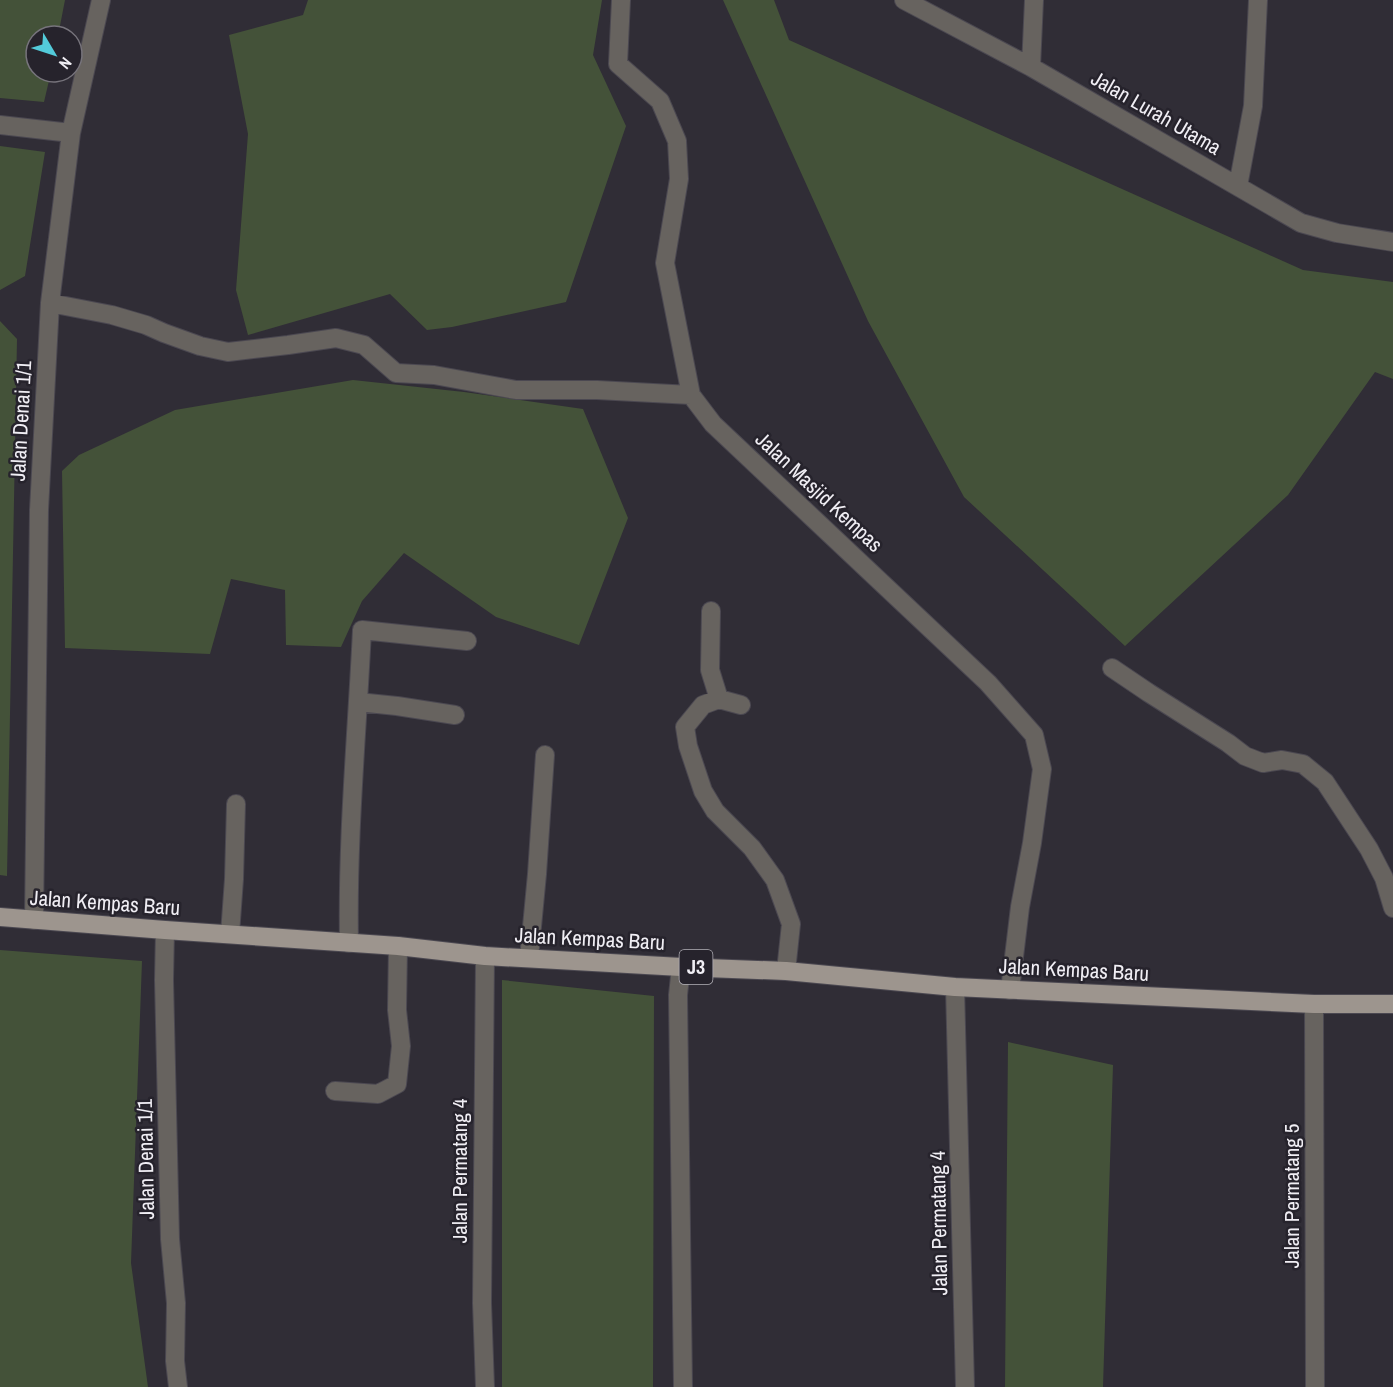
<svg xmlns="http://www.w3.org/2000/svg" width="1393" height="1387" viewBox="0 0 1393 1387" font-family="'Archivo Narrow',sans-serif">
<rect width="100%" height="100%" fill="#302d36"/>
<path fill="#445239" d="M0 0H65L58 36H36V72H51L44 102 0 98Z
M308 0H602L593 55 626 126 566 302 452 327 427 330 390 294 248 335 236 290 248 134 229 35 303 15Z
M723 0H774L789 40 1303 270 1393 282V379L1375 372 1288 495 1125 646 964 497 868 321Z
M0 146 45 152 25 276 0 290Z
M0 321 17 339 7 876 0 875Z
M353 380 464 392 583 409 628 518 579 645 496 617 404 553 362 601 341 647 286 645 285 590 231 579 210 654 65 648 62 471 79 455 175 410Z
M0 950 142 961 131 1263 148 1387H0Z
M502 980 654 996 653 1387H502Z
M1008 1042 1113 1065 1103 1387H1005Z"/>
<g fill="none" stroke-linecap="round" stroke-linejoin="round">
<g stroke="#4b4851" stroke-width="20">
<path id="minor" d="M621 0 618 64 660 101 677 141 679 179 665 263 691 395 713 424 988 683 1034 735 1042 769 1032 843 1020 907 1010 990
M904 0 1031 67 1301 223 1337 233 1393 242
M1031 67 1034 0
M0 125 71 133
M1238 186 1253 106 1258 0
M50 303 112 315 146 325 164 333 200 346 228 352 288 345 336 338 364 345 396 373 434 375 516 390H597L691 395
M711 611 710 670 719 699 741 705
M1112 668 1149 693 1228 743 1245 756 1263 763 1282 760 1303 764 1325 782 1369 849 1384 878 1393 908
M719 699 703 705 685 727 688 746 703 791 715 811 752 848 775 880 791 924 786 971
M358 702 397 706 455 715
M34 920 39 510 50 303 71 133 101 0
M165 930 164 980 170 1239 176 1303 175 1361 178 1387
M230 934 234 879 236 804
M349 943C347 839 357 734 362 630L467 641
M529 958 537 874 545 755
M681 967 678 995 683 1387
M955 987 965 1387
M1314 1004 1315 1387
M335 1091 378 1094 397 1084 401 1046 397 1010 398 946
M485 1387 482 1303 485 956"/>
</g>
<g stroke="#4b4851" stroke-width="20">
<path id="major" d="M0 917 165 930 398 946 485 956 681 967 786 971 955 987 1314 1004H1393"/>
</g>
<use href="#minor" stroke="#67635f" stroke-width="18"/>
<use href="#major" stroke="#9d958e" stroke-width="18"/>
</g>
<g text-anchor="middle" stroke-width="5" stroke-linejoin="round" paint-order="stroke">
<rect fill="#26232c" stroke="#b3b1b8" stroke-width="1.5" x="679.5" y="950" width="33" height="34" rx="4.5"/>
<g font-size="20" font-weight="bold" fill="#f0eef4">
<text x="696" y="974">J3</text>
</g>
<g font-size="21" fill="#f0eef4" stroke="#26232c">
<text transform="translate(1156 113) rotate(30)" y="7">Jalan Lurah Utama</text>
<text transform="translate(21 421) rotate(-87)" y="7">Jalan Denai 1/1</text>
<text transform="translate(819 492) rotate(43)" y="7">Jalan Masjid Kempas</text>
<text transform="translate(105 903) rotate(4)" y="7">Jalan Kempas Baru</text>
<text transform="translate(590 939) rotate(3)" y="7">Jalan Kempas Baru</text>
<text transform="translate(1074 970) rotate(3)" y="7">Jalan Kempas Baru</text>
<text transform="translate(146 1159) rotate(-91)" y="7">Jalan Denai 1/1</text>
<text transform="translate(460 1171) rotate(-90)" y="7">Jalan Permatang 4</text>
<text transform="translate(1292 1196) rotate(-90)" y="7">Jalan Permatang 5</text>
<text transform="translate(939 1223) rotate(-91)" y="7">Jalan Permatang 4</text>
</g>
</g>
<g transform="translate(54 54) rotate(129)"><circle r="28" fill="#26232c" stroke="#77747c" stroke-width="1.5"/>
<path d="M0-4.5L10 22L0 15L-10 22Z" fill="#53cbda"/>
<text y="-9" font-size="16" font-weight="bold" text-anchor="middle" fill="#f0eef4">N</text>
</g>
</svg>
